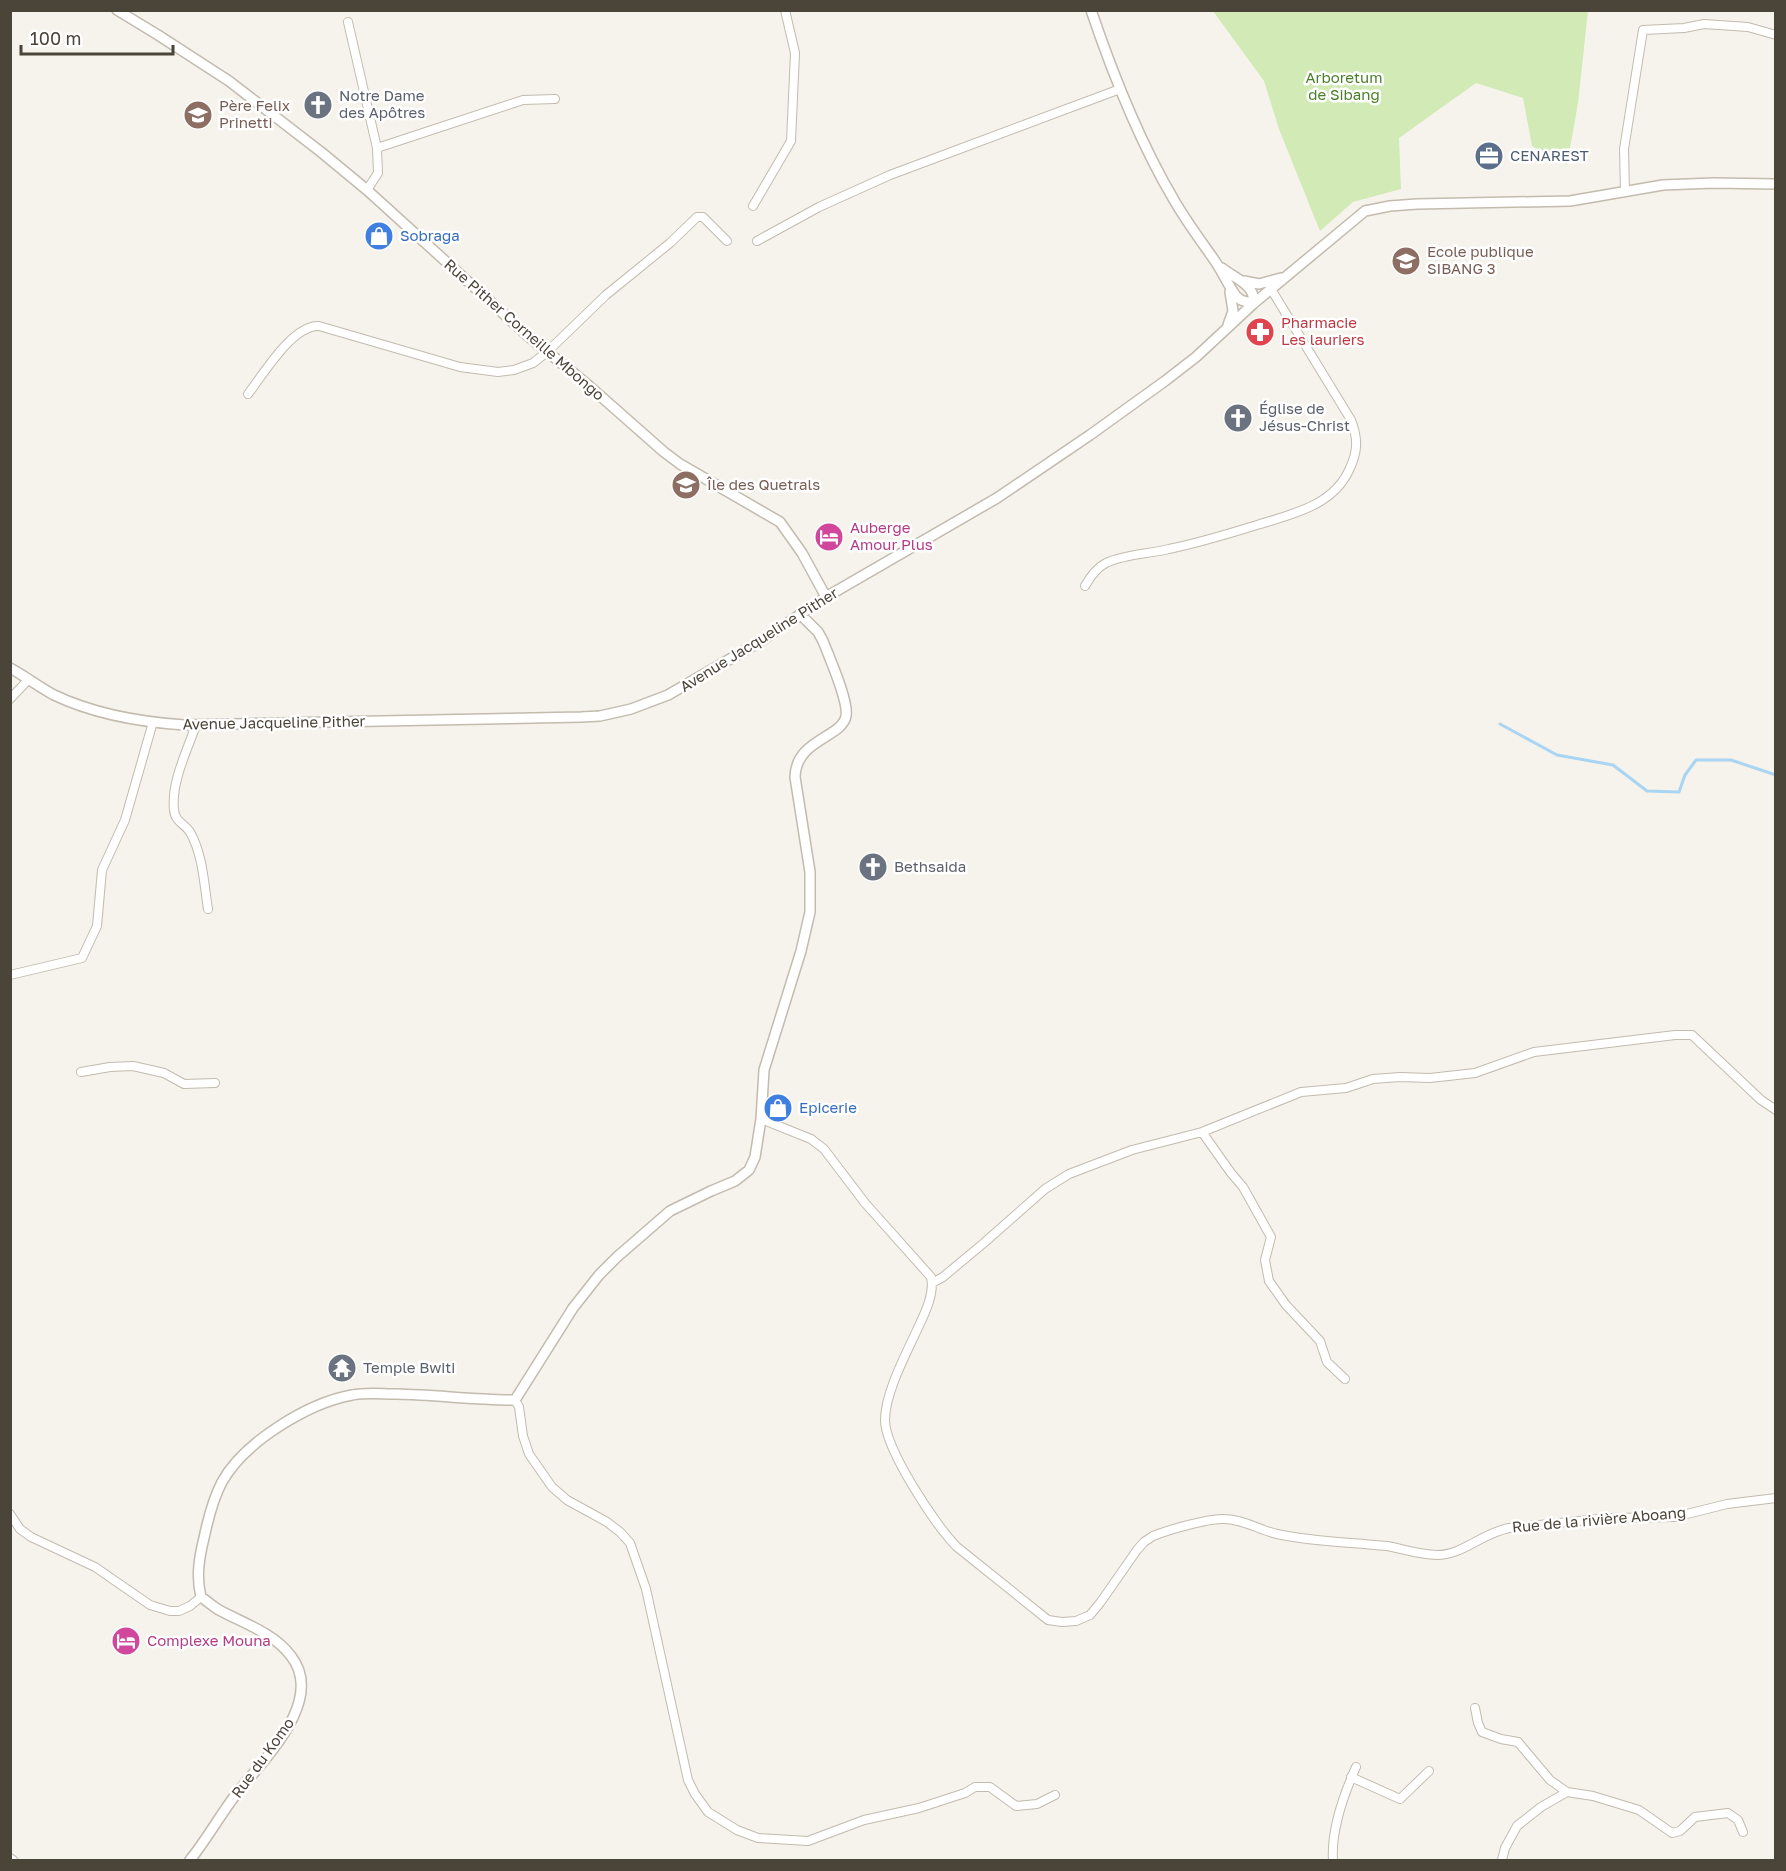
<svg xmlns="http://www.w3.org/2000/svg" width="1786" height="1871" viewBox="0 0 1786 1871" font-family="'Golos Text',sans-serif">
<rect width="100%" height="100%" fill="#f6f3ec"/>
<path fill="#d2eab5" d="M1213 11H1588L1578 103 1567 165 1532 146 1523 98 1476 83 1399 138 1401 189 1353 202 1320 231 1279 129 1264 81Z"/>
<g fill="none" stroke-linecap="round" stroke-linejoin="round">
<path stroke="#a9d4f2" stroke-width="3" d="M1500 724 1557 755 1613 765 1647 791 1679 792 1685 775 1696 760H1731L1776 775"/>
<g stroke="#c2bbae" stroke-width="10">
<path id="minor" d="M348 22 377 148 378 173 367 190
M377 148 523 100 555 99
M1625 191 1624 149 1643 30 1684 28 1704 24 1748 27 1776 35
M753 206 791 141 795 53 785 10
M757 241 819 207 890 175 1120 89
M248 394C263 375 292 325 319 326L460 367 498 372 514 370 533 363 547 352 606 295 670 243 697 217H703L727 241
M1085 586C1090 577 1096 568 1106 563 1125 554 1149 554 1169 549 1198 543 1228 534 1257 525 1292 514 1334 506 1350 468 1358 451 1358 438 1351 420L1271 289
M10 699 29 679
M196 725C187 751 171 782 174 810 175 822 185 824 190 832 203 855 204 884 208 909
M10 975 82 958 97 926 102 870 125 820 153 722
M81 1072 110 1067 133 1066 164 1073 184 1084 215 1083
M761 1119 811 1139 824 1149 865 1203 931 1277C935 1294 924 1315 917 1330 906 1354 885 1393 885 1420 885 1449 936 1526 957 1547L1048 1620 1062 1622 1076 1621 1090 1615 1100 1603 1137 1550 1144 1542 1153 1536C1168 1530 1209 1518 1224 1519 1243 1519 1259 1530 1277 1534 1313 1542 1350 1542 1387 1546 1403 1549 1420 1555 1437 1555 1463 1555 1482 1533 1509 1528L1609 1518 1675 1517 1727 1504 1776 1498
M1202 1132 1231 1173 1243 1187 1271 1237 1265 1260 1269 1281 1286 1305 1320 1341 1327 1362 1345 1379
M932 1283 943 1277 985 1242 1045 1189 1069 1174 1132 1150 1202 1132 1301 1092 1346 1088 1373 1079 1400 1077 1430 1078 1475 1073 1534 1052 1675 1035H1692L1761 1100 1776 1110
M515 1400 519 1407 523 1436 529 1454 552 1487 567 1500 607 1522 620 1532 630 1543 646 1589 688 1780 695 1794 708 1812 737 1830 758 1838 808 1841 864 1820 919 1808 965 1793 975 1787H990L1016 1806 1037 1804 1055 1795
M10 1514 20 1529 31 1537 95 1567 150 1605 170 1611H179L190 1606 201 1597
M1475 1708 1478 1723 1482 1732 1501 1739 1518 1742 1550 1780 1567 1792
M1351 1777 1400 1799 1429 1771
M10 1858 13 1860
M1333 1860C1331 1831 1344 1794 1356 1767
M1502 1860 1505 1848 1517 1826 1541 1807 1567 1792 1593 1796 1639 1810 1672 1833 1680 1831 1695 1817 1728 1813 1738 1820 1743 1832"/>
</g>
<g stroke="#c2bbae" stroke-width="12">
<path id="tertiary" d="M117 10 158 35 229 81 321 152 367 190 528 336 588 385 664 452 680 464 780 522 802 553 826 597
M1091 10C1113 75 1139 141 1174 200 1186 221 1201 241 1215 261 1223 273 1228 285 1236 296L1241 300 1253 304
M1222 268C1234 278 1257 285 1253 304
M1244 281 1259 284 1281 278
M1228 325 1233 311 1230 292
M10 668C25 676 39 687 54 695 94 714 140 722 184 725L581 717 600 716 631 709 668 695 761 641 826 597 997 498 1090 435 1165 381 1196 357 1253 304 1365 211 1390 206 1417 204 1570 201 1663 185 1713 183 1776 184
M190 1860C207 1839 220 1815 237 1793 263 1760 326 1701 291 1656 274 1633 243 1623 219 1610 212 1606 206 1600 201 1597 196 1577 199 1558 204 1538 208 1519 213 1499 222 1482 244 1442 308 1403 352 1395 366 1392 382 1394 397 1394 437 1395 476 1400 515 1400L573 1308 599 1275 617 1257 670 1211 711 1191 735 1181 749 1170 755 1157 761 1119 764 1070 801 951 810 912V872L795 777C796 739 842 738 846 716 849 701 829 657 823 641L818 632 801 615"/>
</g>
<use href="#minor" stroke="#fff" stroke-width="8"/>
<use href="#tertiary" stroke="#fff" stroke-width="9"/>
</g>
<defs>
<g id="church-disc" transform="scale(1.5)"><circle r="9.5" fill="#6b7280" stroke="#fff"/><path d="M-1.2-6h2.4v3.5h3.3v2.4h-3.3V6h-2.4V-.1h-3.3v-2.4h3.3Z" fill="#fff"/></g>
<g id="school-disc" transform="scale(1.5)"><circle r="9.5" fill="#8d6e63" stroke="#fff"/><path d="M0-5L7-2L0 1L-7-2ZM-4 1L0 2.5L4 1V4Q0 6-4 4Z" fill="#fff"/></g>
<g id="office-disc" transform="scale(1.5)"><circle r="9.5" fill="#5c6f8a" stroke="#fff"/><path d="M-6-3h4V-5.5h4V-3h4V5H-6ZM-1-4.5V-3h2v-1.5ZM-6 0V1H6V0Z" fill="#fff"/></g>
<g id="shop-disc" transform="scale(1.5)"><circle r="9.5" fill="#3f7fe0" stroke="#fff"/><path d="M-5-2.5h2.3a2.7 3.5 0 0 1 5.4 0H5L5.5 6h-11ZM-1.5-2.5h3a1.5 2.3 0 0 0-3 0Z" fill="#fff"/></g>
<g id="pharmacy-disc" transform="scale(1.5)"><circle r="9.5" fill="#e0444e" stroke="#fff"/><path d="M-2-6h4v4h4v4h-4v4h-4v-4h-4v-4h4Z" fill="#fff"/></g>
<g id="hotel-disc" transform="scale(1.5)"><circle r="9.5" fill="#d1479c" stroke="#fff"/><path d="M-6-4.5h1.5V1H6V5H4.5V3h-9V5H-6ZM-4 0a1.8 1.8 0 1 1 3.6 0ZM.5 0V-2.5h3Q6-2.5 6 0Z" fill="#fff"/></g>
<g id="temple-disc" transform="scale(1.5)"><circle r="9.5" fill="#6b7280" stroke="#fff"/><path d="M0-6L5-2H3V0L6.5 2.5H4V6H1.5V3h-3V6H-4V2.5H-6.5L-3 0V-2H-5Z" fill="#fff"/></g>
</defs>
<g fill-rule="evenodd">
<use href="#church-disc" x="318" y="105"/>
<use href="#school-disc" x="198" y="115"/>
<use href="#office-disc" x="1489" y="156"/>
<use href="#shop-disc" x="379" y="236"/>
<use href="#school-disc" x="1406" y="261"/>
<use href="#pharmacy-disc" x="1260" y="332"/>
<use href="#church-disc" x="1238" y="418"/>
<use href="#school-disc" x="686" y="485"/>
<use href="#hotel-disc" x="829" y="537"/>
<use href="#church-disc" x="873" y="867"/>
<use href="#shop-disc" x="778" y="1108"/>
<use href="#temple-disc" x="342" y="1368"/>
<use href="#hotel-disc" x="126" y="1641"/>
</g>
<g text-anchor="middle" stroke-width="5" stroke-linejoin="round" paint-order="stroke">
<g font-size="15" fill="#4a7f2a" stroke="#fff">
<text x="1344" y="83">Arboretum<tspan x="1344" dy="17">de Sibang</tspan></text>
</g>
<g font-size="15" fill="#5b616d" stroke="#fff" text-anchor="start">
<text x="339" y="101">Notre Dame<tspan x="339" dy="17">des Apôtres</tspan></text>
<text x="1259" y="414">Église de<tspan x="1259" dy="17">Jésus-Christ</tspan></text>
<text x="894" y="872">Bethsaida</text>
<text x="363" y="1373">Temple Bwiti</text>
</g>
<g font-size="15" fill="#785e54" stroke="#fff" text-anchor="start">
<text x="219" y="111">Père Felix<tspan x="219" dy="17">Prinetti</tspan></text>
<text x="1427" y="257">Ecole publique<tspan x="1427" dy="17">SIBANG 3</tspan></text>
<text x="707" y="490">Île des Quetrals</text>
</g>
<g font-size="15" fill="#4e5e75" stroke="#fff" text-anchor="start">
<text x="1510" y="161">CENAREST</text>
</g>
<g font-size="15" fill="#366cbe" stroke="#fff" text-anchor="start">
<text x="400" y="241">Sobraga</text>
<text x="799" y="1113">Epicerie</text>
</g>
<g font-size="15" fill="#be3a42" stroke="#fff" text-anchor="start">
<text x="1281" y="328">Pharmacie<tspan x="1281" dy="17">Les lauriers</tspan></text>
</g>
<g font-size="15" fill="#4b4439" stroke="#fff">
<text transform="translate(524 330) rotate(41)" y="5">Rue Pither Corneille Mbongo</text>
<text transform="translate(759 640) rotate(-32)" y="5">Avenue Jacqueline Pither</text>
<text transform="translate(274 723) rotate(-1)" y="5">Avenue Jacqueline Pither</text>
<text transform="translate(1599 1520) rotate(-5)" y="5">Rue de la rivière Aboang</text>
<text transform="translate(263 1758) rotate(-54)" y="5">Rue du Komo</text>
</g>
<g font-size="15" fill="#b23c85" stroke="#fff" text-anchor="start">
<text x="850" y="533">Auberge<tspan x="850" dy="17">Amour Plus</tspan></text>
<text x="147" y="1646">Complexe Mouna</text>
</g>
</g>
<rect width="1786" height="1871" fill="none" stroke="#4b4439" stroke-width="24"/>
<path d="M21 45v9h152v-9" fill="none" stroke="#4b4439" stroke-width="3"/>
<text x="30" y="45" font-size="18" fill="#4b4439" stroke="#ffffff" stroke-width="4.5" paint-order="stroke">100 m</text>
</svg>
